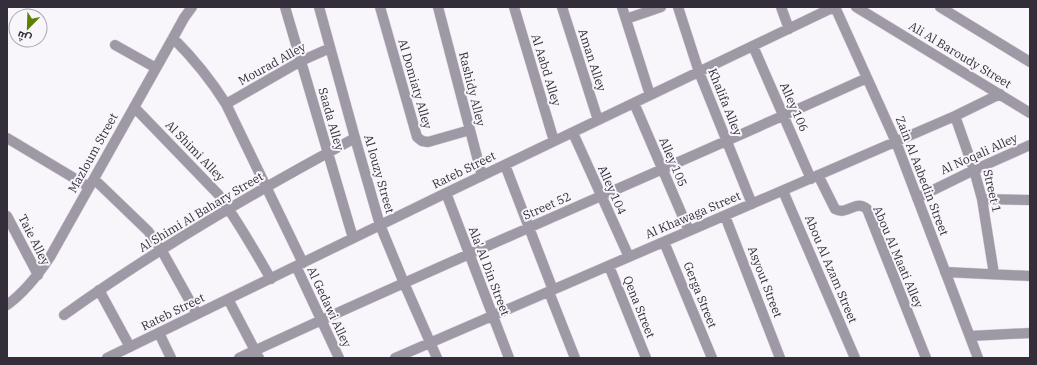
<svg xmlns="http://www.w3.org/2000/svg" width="1037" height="365" viewBox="0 0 1037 365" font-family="'IBM Plex Serif',Cairo,serif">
<rect width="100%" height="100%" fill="#f8f5fb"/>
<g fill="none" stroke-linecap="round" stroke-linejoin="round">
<g stroke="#d5d1d8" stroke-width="11">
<path id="minor" d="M285 7 353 238
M319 7 355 138 380 225 404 283 437 358
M380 7 417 137 422 141 428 142 470 130
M438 7 482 176
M514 7 554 141
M562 7 598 120
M622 7 650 95
M678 7 699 72 752 204
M781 7 789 29
M835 7 896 142 978 358
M856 7 1030 113
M940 7 1030 62
M626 19 661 7
M173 38C193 58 211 80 226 104L303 263
M115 45 156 68
M753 46 811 179
M634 103 689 231
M226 104 301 61 330 48
M134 107 218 194C238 221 254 250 271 279
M955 116 974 170 982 199 994 274
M573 133 629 257
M7 138 89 187
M505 165 553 290
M818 175 835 209C847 216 856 199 867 209L926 358
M94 179 148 231 162 251 197 314
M783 191 855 358
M446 193 509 358
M917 198 974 170 1030 145
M982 199 1030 200
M7 216 38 275
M725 216 780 358
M664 242 712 358
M296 266 339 358
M609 266 646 358
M945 272 1030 276
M99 290 130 347
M549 292 575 358
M228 299 259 358
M7 305C25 292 38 275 50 257L173 38 184 18 192 7
M64 315C156 249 255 192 355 138
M159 333 171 358
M970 336 1030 333
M107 358 446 193 834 7
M239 358C447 261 658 173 867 78
M395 358 955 116 1000 94"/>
</g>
<use href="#minor" stroke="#9f99a5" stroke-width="10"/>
</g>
<g text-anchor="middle" stroke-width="4" stroke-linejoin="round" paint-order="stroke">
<g font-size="12" fill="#332e39" stroke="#f8f5fb">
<text transform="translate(960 55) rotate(31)" y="4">Ali Al Baroudy Street</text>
<text transform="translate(592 60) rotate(72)" y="4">Aman Alley</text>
<text transform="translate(272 64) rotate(-29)" y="4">Mourad Alley</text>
<text transform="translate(546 70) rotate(73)" y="4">Al Aabd Alley</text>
<text transform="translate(415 84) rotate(74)" y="4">Al Domiaty Alley</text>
<text transform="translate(472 89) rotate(76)" y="4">Rashidy Alley</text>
<text transform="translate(725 102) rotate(68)" y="4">Khalifa Alley</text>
<text transform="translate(794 107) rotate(66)" y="4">Alley 106</text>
<text transform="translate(331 119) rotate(74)" y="4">Saada Alley</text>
<text transform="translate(195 151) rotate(46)" y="4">Al Shimi Alley</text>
<text transform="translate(93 153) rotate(-61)" y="4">Mazloum Street</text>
<text transform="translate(979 154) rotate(-24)" y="4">Al Noqali Alley</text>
<text transform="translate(673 162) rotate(67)" y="4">Alley 105</text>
<text transform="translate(464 170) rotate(-26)" y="4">Rateb Street</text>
<text transform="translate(379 174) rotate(74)" y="4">Al louzy Street</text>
<text transform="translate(922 176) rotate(69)" y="4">Zain Al Aabedin Street</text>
<text transform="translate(612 190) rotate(66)" y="4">Alley 104</text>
<text transform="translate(992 191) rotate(77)" y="4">Street 1</text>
<text transform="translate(547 206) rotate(-24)" y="4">Street 52</text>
<text transform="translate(201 212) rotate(-31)" y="4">Al Shimi Al Bahary Street</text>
<text transform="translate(693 215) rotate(-23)" y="4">Al Khawaga Street</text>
<text transform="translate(34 240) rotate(63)" y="4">Taie Alley</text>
<text transform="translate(898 257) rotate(67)" y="4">Abou Al Maati Alley</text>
<text transform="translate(831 269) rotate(67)" y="4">Abou Al Azam Street</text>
<text transform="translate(489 271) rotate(69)" y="4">Ala' Al Din Street</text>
<text transform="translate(765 282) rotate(69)" y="4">Asyout Street</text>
<text transform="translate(700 295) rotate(68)" y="4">Gerga Street</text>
<text transform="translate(329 307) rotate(65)" y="4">Al Gedawi Alley</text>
<text transform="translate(639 307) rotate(68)" y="4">Qena Street</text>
<text transform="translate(173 312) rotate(-26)" y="4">Rateb Street</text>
</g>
</g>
<rect width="1037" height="365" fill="none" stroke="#332e39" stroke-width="16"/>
<g transform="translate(28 28) rotate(203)"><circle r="19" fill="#f8f5fb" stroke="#a9a5ad"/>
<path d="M0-3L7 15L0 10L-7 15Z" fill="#5a8100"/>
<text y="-6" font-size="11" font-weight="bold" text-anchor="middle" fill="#332e39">ش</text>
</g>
</svg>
